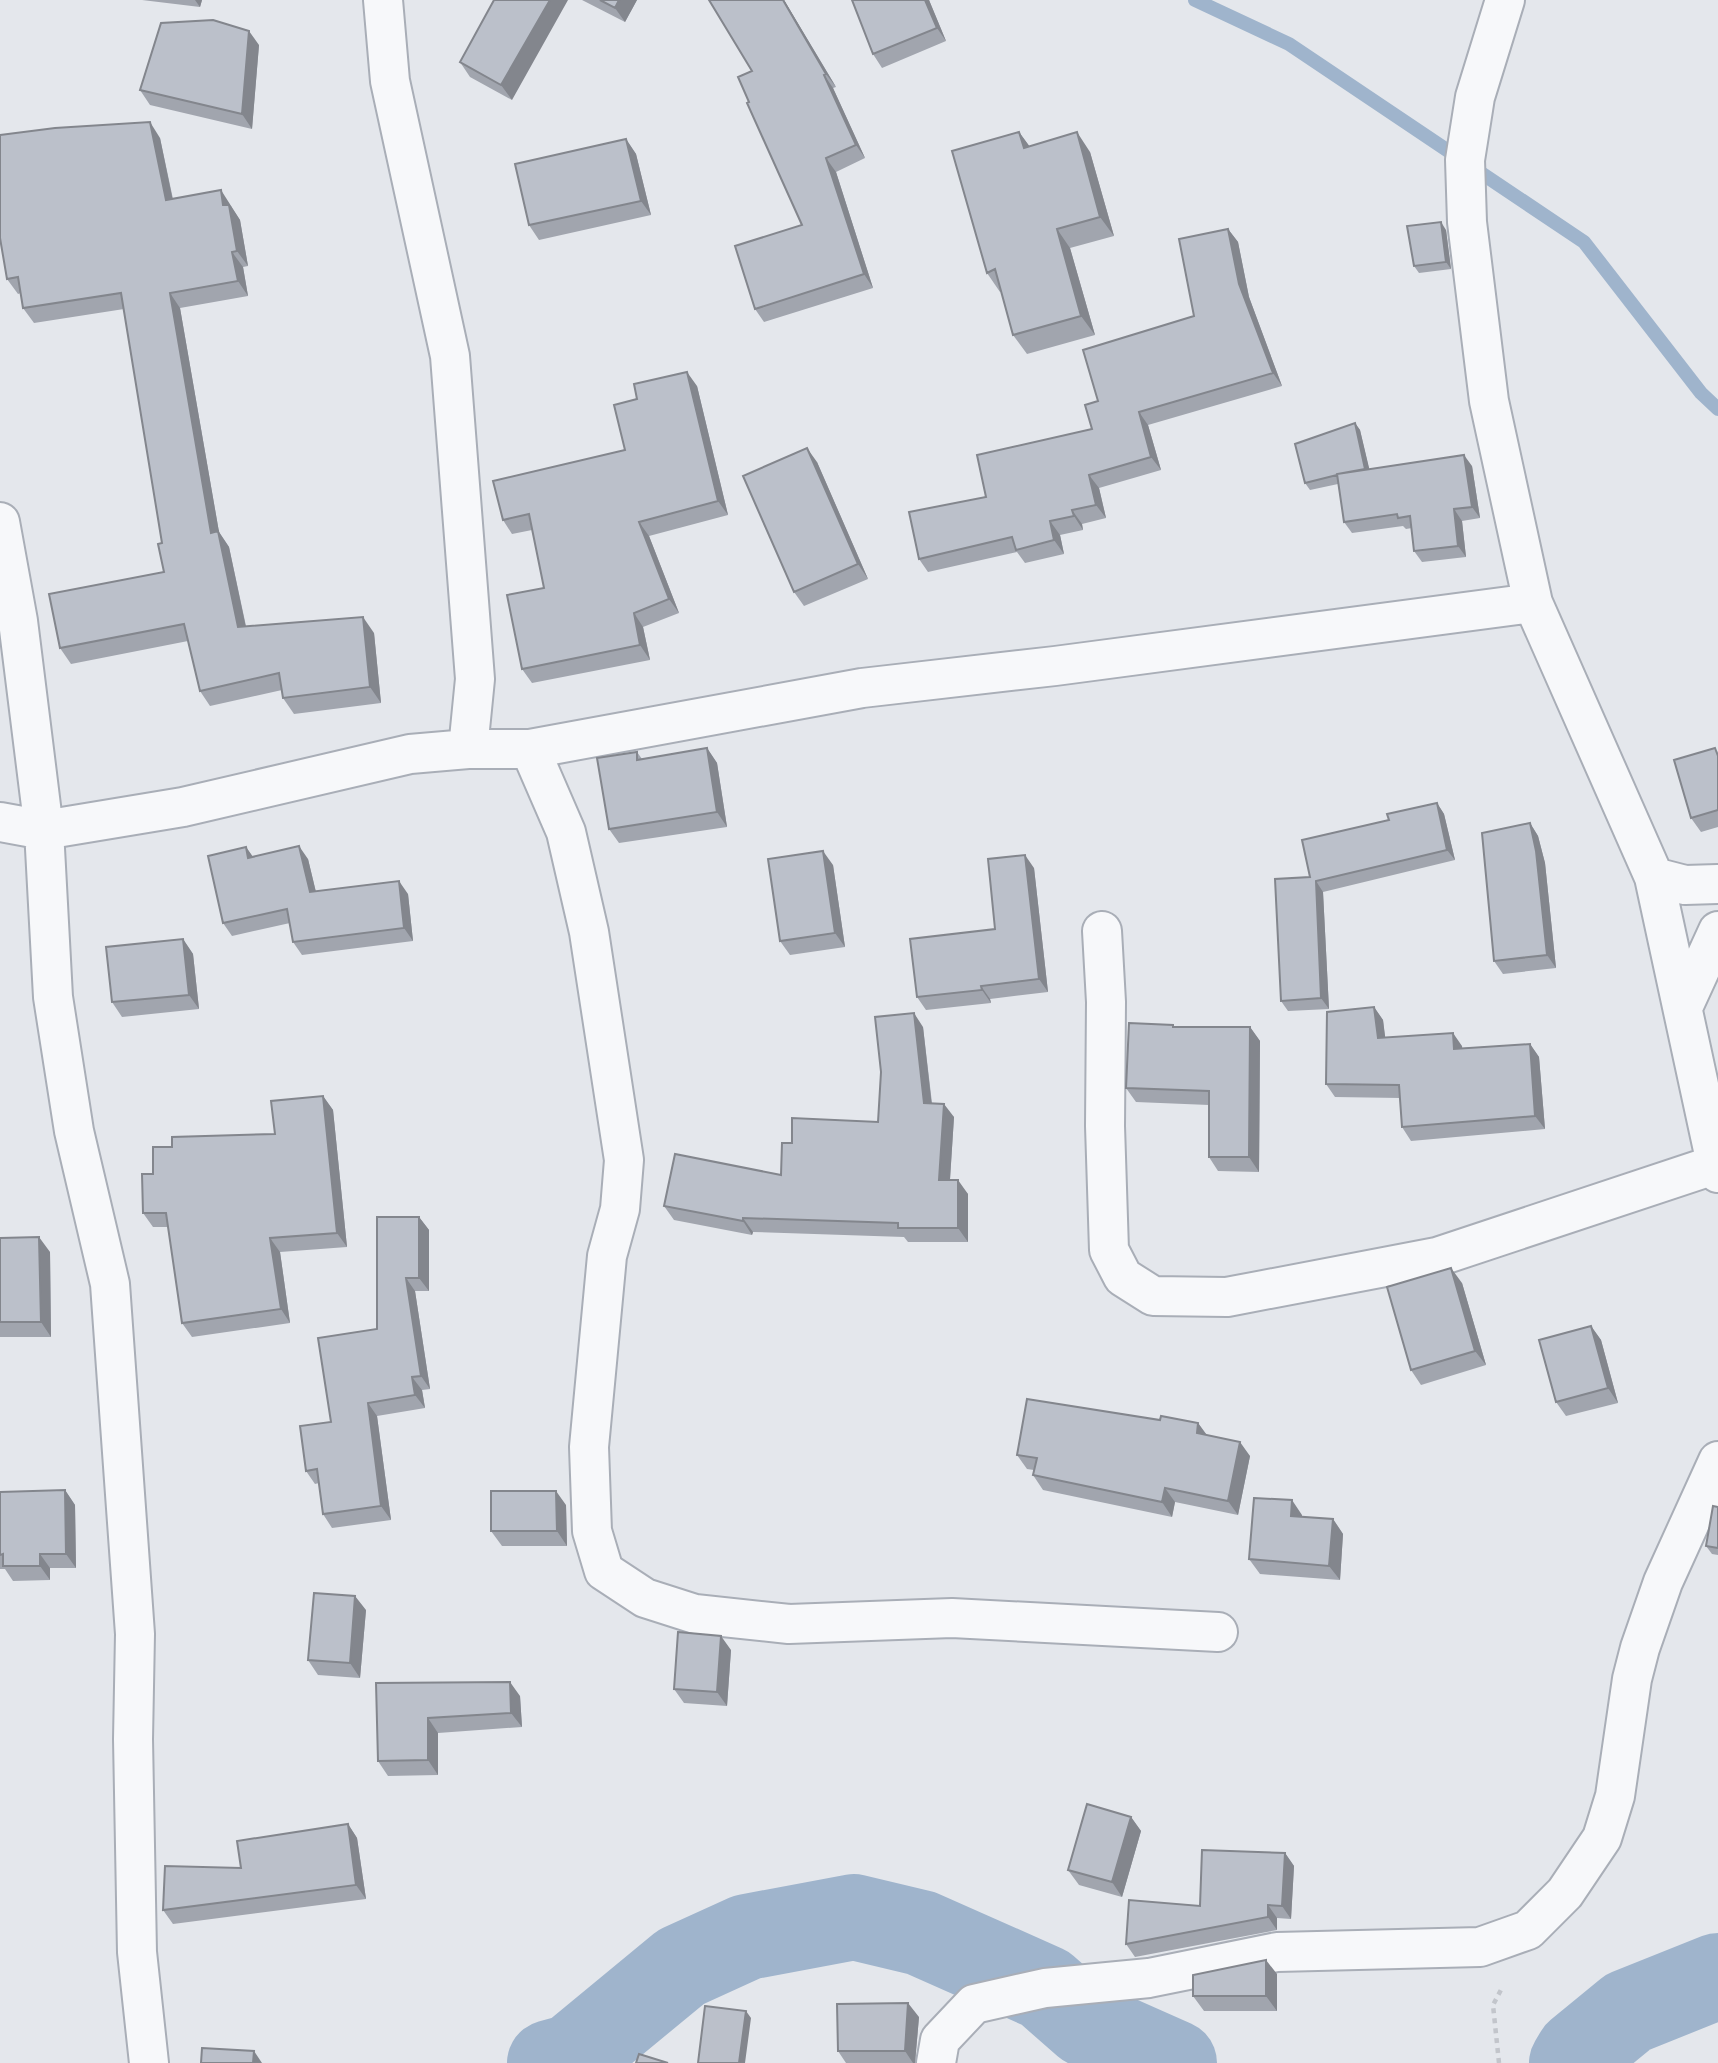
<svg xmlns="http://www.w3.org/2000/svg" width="1718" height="2063" viewBox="0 0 1718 2063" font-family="'DejaVu Sans',sans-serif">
<rect width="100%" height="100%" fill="#e4e7ec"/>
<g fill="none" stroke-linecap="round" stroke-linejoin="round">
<path stroke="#9fb4cc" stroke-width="14" d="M1195 0 1289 44 1584 242 1701 393 1718 409"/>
<path stroke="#9fb4cc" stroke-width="86" d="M550 2063 572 2057 681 1967 747 1937 854 1917 921 1933 1045 1988 1086 2024 1174 2063
M1572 2063 1578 2053 1628 2012 1718 1976"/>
<g stroke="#a9aeb7" stroke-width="42">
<path id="minor" d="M383 0 390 81 450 356 475 679 468 749
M1505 0 1475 97 1465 160 1467 222 1489 401 1533 603 1654 877 1718 1173
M0 522 18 621 44 830 53 997 74 1131 110 1284 135 1634 133 1739 137 1952 149 2063
M530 749 566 832 589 932 624 1160 620 1209 607 1256 589 1447 592 1531 604 1571 645 1598 695 1614 789 1624 952 1618 1218 1632
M0 822 44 830 183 807 410 754 468 749H530L862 688 1055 666 1533 603
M1654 877 1685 885 1718 884
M1102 931 1106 1002 1105 1126 1109 1250 1123 1277 1153 1296 1227 1297 1437 1257 1717 1164
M1684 1005 1718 931
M936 2063 940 2040 974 2004 1045 1988 1149 1978 1277 1952 1480 1947 1528 1930 1565 1893 1602 1838 1615 1796 1632 1679 1640 1648 1663 1582 1718 1461"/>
</g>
<path stroke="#c2c5cb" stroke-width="4.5" stroke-dasharray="5 5" stroke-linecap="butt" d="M1499 2063 1493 2005 1503 1986"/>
<use href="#minor" stroke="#f7f8fa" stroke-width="38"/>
</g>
<path fill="#a1a5ae" d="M142 0H202L200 7Z
M494 0 512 100 470 77 460 62Z
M582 0H637L625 22Z
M709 0H784L836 87 833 88 865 158 836 172 873 288 764 322 755 309 802 225 749 102 752 71Z
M929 0 946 41 882 68 873 54Z
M259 45 252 129 150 105 140 90Z
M1019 132 1029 146 1090 152 1114 236 1070 248 1095 335 1027 354 1013 335 1001 291 1000 292 987 273Z
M2 135 160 138 173 199 231 206 232 208 240 220 248 266 243 267 248 296 180 308 219 532 229 547 246 626 374 633 381 703 294 714 283 698 282 690 210 706 200 691 188 641 71 664 60 648 164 572 162 543 124 309 34 323 23 308 21 293 18 294 7 279Z
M626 139 636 154 651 215 539 240 529 225Z
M1228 229 1238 242 1249 297 1282 386 1148 425 1161 470 1099 488 1106 518 1082 524 1083 530 1060 535 1064 554 1025 563 1017 552 928 572 919 559 986 497 1092 429 1098 401 1194 316Z
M1446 230 1451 269 1419 273 1414 266Z
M697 386 728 515 649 536 679 613 643 627 650 660 532 683 522 669 544 588 532 530 512 534 503 520 625 450Z
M1355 423 1360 430 1369 469 1472 466 1480 518 1462 521 1466 557 1422 562 1414 551 1412 528 1406 529 1403 526 1352 533 1344 522 1338 484 1310 490 1305 483Z
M817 462 868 579 804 606 794 592Z
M707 748 717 763 727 827 619 843 609 829 637 752 642 759Z
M1718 751V827L1701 832 1691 818Z
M1437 803 1444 814 1455 860 1323 892 1329 1009 1288 1011 1281 1001 1310 877Z
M1530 823 1538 836 1545 863 1556 968 1503 974 1494 961Z
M246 847 253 857 308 859 316 892 408 894 413 941 302 955 293 942 290 923 232 936 223 923Z
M833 865 845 947 790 955 780 941Z
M1034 868 1048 992 990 999 991 1003 926 1010 917 997 995 929Z
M183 939 193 954 199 1009 122 1017 112 1002Z
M1374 1007 1383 1020 1385 1038 1462 1046V1048L1530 1044 1539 1057 1545 1129 1411 1141 1402 1127 1400 1098 1335 1097 1326 1084Z
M1173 1025 1175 1027H1250L1260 1041 1259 1172 1218 1171 1209 1157V1105L1136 1102 1126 1088Z
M923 1027 932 1103 954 1117 950 1180 968 1194V1242H908L904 1237 753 1232 752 1235 674 1220 664 1206 781 1175 878 1122Z
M323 1096 333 1110 347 1247 280 1252 290 1323 192 1337 182 1323 168 1227H153L143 1213 153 1174 172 1147 275 1134Z
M419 1217 429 1230V1291H415L430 1389 422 1390 425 1408 377 1416 391 1520 332 1528 323 1514 319 1483 315 1484 306 1471 377 1329Z
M0 1238 50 1252 51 1337H0Z
M1462 1283 1486 1365 1421 1385 1411 1370Z
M1591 1326 1601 1340 1618 1403 1566 1416 1556 1402Z
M1160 1420 1198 1423 1207 1435 1250 1456 1238 1515 1175 1502 1172 1517 1043 1490 1033 1475 1034 1470 1027 1469 1017 1455Z
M65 1490 75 1505 76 1568H50V1580L13 1581 5 1569H0V1492Z
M566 1505 567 1546H502L491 1531Z
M1718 1507V1555L1712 1554 1706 1546Z
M1302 1515V1517L1333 1519 1343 1534 1340 1580 1260 1574 1249 1559Z
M366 1610 360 1678 318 1675 308 1660Z
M731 1650 727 1706 684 1703 674 1689Z
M376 1683 520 1696 522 1727 438 1733V1775L388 1776 378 1761Z
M1131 1817 1141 1831 1122 1897 1079 1885 1068 1870Z
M348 1824 357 1838 366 1899 173 1924 163 1910 241 1868Z
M1285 1853 1294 1866 1291 1919 1277 1918V1930L1135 1957 1126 1944 1200 1906Z
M1277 1974V2011H1204L1193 1996Z
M919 2017 915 2063H846L838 2051Z"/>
<path fill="#83868d" d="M195 0H202L200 7Z
M550 0H568L512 100 501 85Z
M619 0H637L625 22 615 8Z
M783 0H784L836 87 826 74Z
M925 0H929L946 41 937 28Z
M249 31 259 45 252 129 242 114Z
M824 75 833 88 865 158 856 145Z
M150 122 160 138 176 216 166 200Z
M1019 132 1033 151 1024 148Z
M1077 132 1090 152 1114 236 1100 217Z
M626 139 636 154 651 215 641 201Z
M826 158 836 172 873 288 864 274Z
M221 190 240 220 248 266 237 251 223 205Z
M1441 222 1446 230 1451 269 1446 262Z
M1057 229 1070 248 1095 335 1081 316Z
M1228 229 1238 242 1249 297 1282 386 1273 373 1239 284Z
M232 252 243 267 248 296 238 281Z
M170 293 180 308 219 532 229 547 249 642 238 627 211 533Z
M687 372 697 386 728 515 718 501Z
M1139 412 1148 425 1161 470 1151 457Z
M1355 423 1360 430 1371 476 1365 469Z
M807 448 817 462 868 579 858 564Z
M1464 455 1472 466 1480 518 1472 507Z
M1089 475 1099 488 1106 518 1096 505Z
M1454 509 1462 521 1466 557 1458 546Z
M1072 510 1082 524 1083 530 1074 516Z
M1050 521 1060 535 1064 554 1054 540Z
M639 522 649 536 679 613 669 599Z
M634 613 643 627 650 660 640 645Z
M363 617 374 633 381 703 370 687Z
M707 748 717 763 727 827 717 812Z
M1437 803 1444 814 1455 860 1447 850Z
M1530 823 1538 836 1545 863 1556 968 1547 955Z
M299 846 308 859 319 905 310 892Z
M246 847 255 860 248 858Z
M823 851 833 865 845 947 835 933Z
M1025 855 1034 868 1048 992 1039 979Z
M399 881 408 894 413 941 404 928Z
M1316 881 1323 892 1329 1009 1321 998Z
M183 939 193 954 199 1009 189 995Z
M981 986 990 999 991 1003 982 990Z
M1374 1007 1383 1020 1387 1051 1378 1038Z
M914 1013 923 1027 933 1116 924 1103Z
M1250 1027 1260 1041 1259 1172 1249 1157Z
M1453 1033 1462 1046 1464 1062 1454 1049Z
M1530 1044 1539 1057 1545 1129 1535 1116Z
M323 1096 333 1110 347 1247 337 1233Z
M944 1104 954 1117 949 1194 939 1180Z
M958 1180 968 1194V1242L958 1228Z
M419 1217 429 1230V1291L419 1278Z
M743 1218 753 1232 752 1235 743 1221Z
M39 1237 50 1252 51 1337 41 1322Z
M270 1238 280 1252 290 1323 281 1309Z
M1451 1268 1462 1283 1486 1365 1475 1351Z
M406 1278 415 1291 430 1389 421 1376Z
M1591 1326 1601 1340 1618 1403 1608 1388Z
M412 1377 422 1390 425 1408 415 1395Z
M368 1403 377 1416 391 1520 381 1506Z
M1198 1423 1208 1437 1197 1433Z
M1240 1442 1250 1456 1238 1515 1228 1501Z
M1165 1488 1175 1502 1172 1517 1162 1502Z
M65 1490 75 1505 76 1568 66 1554Z
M556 1491 566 1505 567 1546 557 1531Z
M1292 1500 1302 1515V1531L1291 1516Z
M1333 1519 1343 1534 1340 1580 1329 1566Z
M40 1554 50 1568V1580L40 1566Z
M355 1596 366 1610 360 1678 350 1663Z
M721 1636 731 1650 727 1706 717 1692Z
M510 1682 520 1696 522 1727 511 1713Z
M428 1718 438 1733V1775L428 1760Z
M1131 1817 1141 1831 1122 1897 1112 1882Z
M348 1824 357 1838 366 1899 356 1885Z
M1285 1853 1294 1866 1291 1919 1282 1906Z
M1268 1905 1277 1918V1930L1268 1917Z
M1266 1960 1277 1974V2011L1266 1996Z
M908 2003 919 2017 915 2063H913L905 2051Z
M746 2011 751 2018 745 2063H739Z
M254 2051 262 2063H253Z"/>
<path fill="#bbc0ca" stroke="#83868d" stroke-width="2" d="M494 0H550L501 85 460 62Z
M600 0H619L615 8Z
M709 0H783L826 74 824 75 856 145 826 158 864 274 755 309 735 246 802 225 747 103 749 102 738 77 752 71Z
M852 0H925L937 28 873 54Z
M213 20 249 31 242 114 140 90 161 23Z
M150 122 166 200 221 190 223 205H229L237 251 232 252 238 281 170 293 211 533 218 531 238 627 363 617 370 687 283 698 279 673 200 691 184 624 60 648 49 594 164 572 158 544 162 543 121 293 23 308 18 277 7 279 0 238V135L55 128Z
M1019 132 1024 148 1077 132 1100 217 1057 229 1081 316 1013 335 995 269 987 273 952 151Z
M626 139 641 201 529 225 515 164Z
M1441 222 1446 262 1414 266 1407 226Z
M1228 229 1239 284 1273 373 1139 412 1151 457 1089 475 1096 505 1072 510 1074 516 1050 521 1054 540 1016 550 1012 537 919 559 909 512 986 497 977 455 1092 429 1085 405 1098 401 1083 350 1194 316 1179 239Z
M687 372 718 501 639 522 669 599 634 613 640 645 522 669 507 595 544 588 529 514 503 520 493 481 625 450 614 405 637 399 634 384Z
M1355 423 1365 469 1337 474V475L1305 483 1295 444Z
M807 448 858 564 794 592 743 476Z
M1464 455 1472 507 1454 509 1458 546 1414 551 1410 516 1398 518 1397 514 1344 522 1337 474Z
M707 748 717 812 609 829 597 758 637 752V760Z
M1715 748 1718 756V810L1691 818 1674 760Z
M1437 803 1447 850 1316 881 1321 998 1281 1001 1275 879 1310 877 1302 840 1389 820 1387 814Z
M1530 823 1536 851 1547 955 1494 961 1482 833Z
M299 846 310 892 399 881 404 928 293 942 287 909 223 923 208 856 246 847 248 858Z
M823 851 835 933 780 941 768 859Z
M1025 855 1039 979 981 986 982 990 917 997 910 939 995 929 988 859Z
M183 939 189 995 112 1002 106 947Z
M1374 1007 1378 1038 1453 1033 1454 1049 1530 1044 1535 1116 1402 1127 1399 1085 1326 1084 1327 1012Z
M914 1013 924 1103 944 1104 939 1180H958V1228H898V1223L743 1218V1221L664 1206 675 1154 781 1175 782 1143H792V1118L878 1122 881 1072 875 1017Z
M1129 1023 1173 1025V1027H1250L1249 1157H1209V1091L1126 1088Z
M323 1096 337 1233 270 1238 281 1309 182 1323 166 1213H143L142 1174H153V1147H172V1137L275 1134 271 1101Z
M377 1217H419V1278H406L421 1376 412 1377 415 1395 368 1403 381 1506 323 1514 317 1469 306 1471 300 1426 331 1422 318 1338 377 1329Z
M39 1237 41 1322H0V1238Z
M1451 1268 1475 1351 1411 1370 1387 1287Z
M1591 1326 1608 1388 1556 1402 1539 1340Z
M1027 1399 1160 1420 1161 1416 1198 1423 1197 1433 1240 1442 1228 1501 1165 1488 1162 1502 1033 1475 1037 1458 1017 1455Z
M65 1490 66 1554H40V1566H3V1554L0 1555V1492Z
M491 1491H556L557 1531H491Z
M1254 1498 1292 1500 1291 1516 1333 1519 1329 1566 1249 1559Z
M1713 1506 1718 1507V1548L1706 1546Z
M314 1593 355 1596 350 1663 308 1660Z
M678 1632 721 1636 717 1692 674 1689Z
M510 1682 511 1713 428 1718V1760L378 1761 376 1683Z
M1087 1804 1131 1817 1112 1882 1068 1870Z
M348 1824 356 1885 163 1910 165 1866 241 1868 237 1841Z
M1202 1850 1285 1853 1282 1906 1268 1905V1917L1126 1944 1129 1900 1200 1906Z
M1266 1960V1996H1193V1975Z
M908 2003 905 2051H838L837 2004Z
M705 2006 746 2011 739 2063H698Z
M202 2048 254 2051 253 2063H201Z
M639 2054 668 2063H636Z"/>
</svg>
